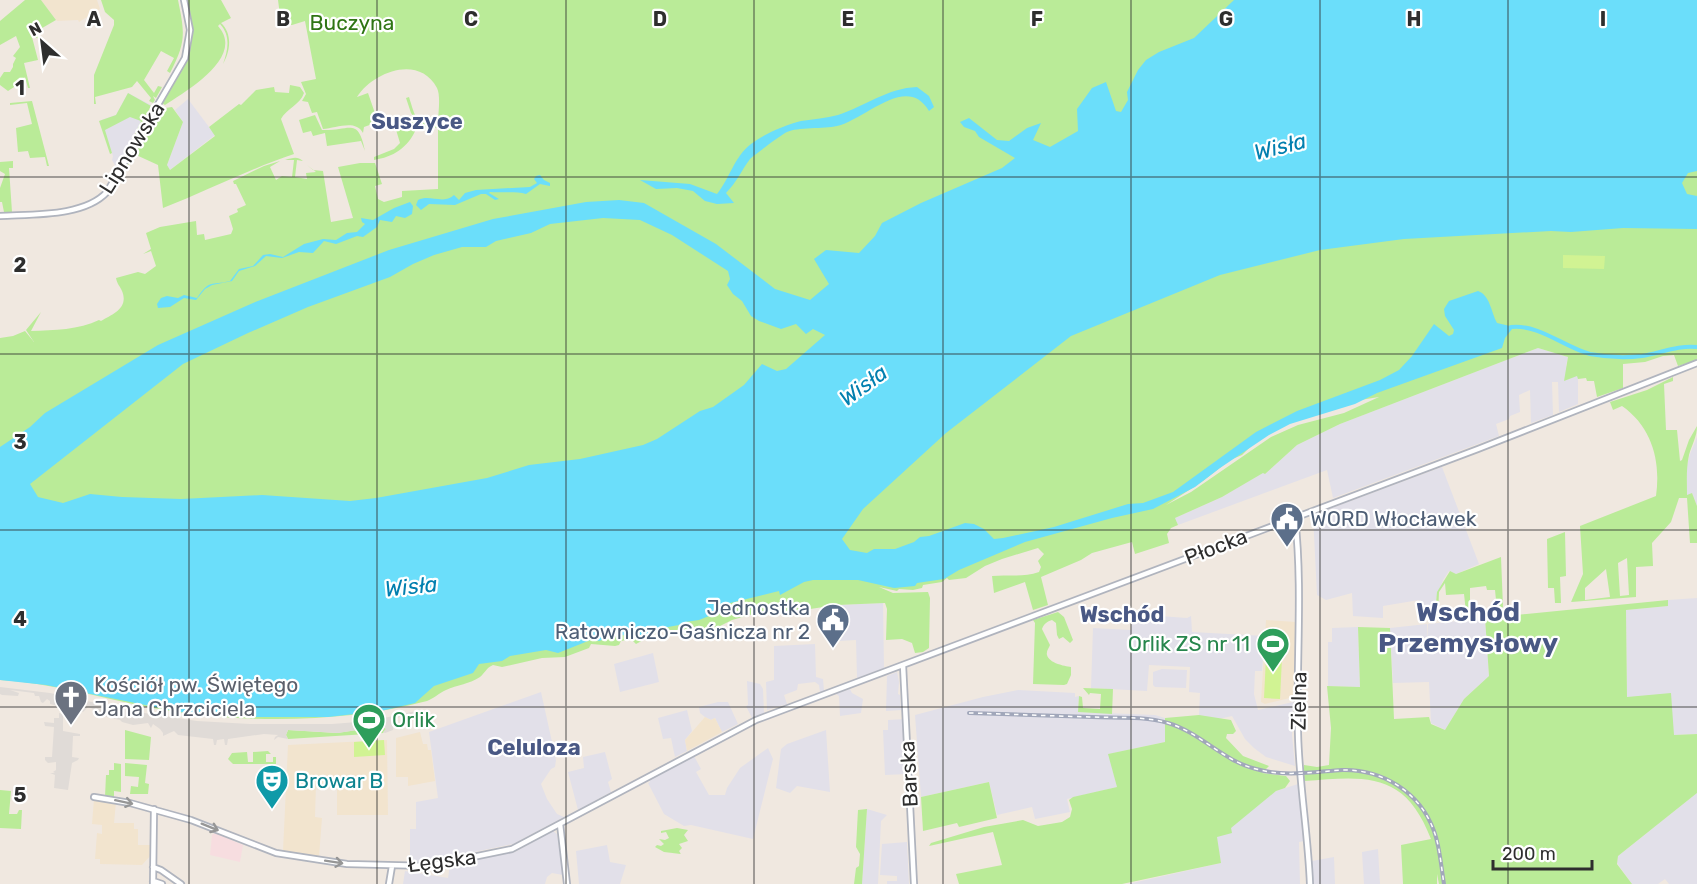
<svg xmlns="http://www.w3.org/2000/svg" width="1697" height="884" viewBox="0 0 1697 884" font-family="Rubik,sans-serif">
<rect width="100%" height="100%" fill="#f0e8e0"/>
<path fill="#e2e0e9" d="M128 93 151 105 133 136 130 146 127 148 117 169 112 160 113 156 101 120 116 115Z
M188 99 215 135 170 170 167 165 183 122 175 110Z
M1538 348 1568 357 1566 366 1578 375V404L1559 412 1558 382H1552L1553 415 1531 423 1530 390 1519 395 1520 412 1510 416 1509 419 1496 424 1499 436 1333 498 1327 470 1178 525 1175 518 1222 497 1264 472 1265 474 1297 445 1340 424Z
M1697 437V506L1692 493 1687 496 1686 469 1690 454Z
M1442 467 1479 564 1456 574 1449 571 1443 580 1435 602V614L1421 615 1419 600 1383 606V618L1353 616 1352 593 1326 600 1317 595 1313 515Z
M1697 598V734L1674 735 1627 698 1626 610 1668 606V600Z
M883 603 884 668 857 678 856 640 840 641 837 605Z
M1132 614 1187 618 1191 616 1192 632 1265 636 1262 671H1255L1254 694 1258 710 1293 702 1292 735 1295 766 1266 757 1254 748 1245 739 1232 716 1206 722 1199 715 1200 693 1189 692 1190 667 1149 665 1147 691 1091 688 1093 628 1131 630Z
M1485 618 1489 676 1464 699 1445 730 1431 723 1429 682 1393 683 1390 628 1427 624 1428 643V624Z
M1358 627 1360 687 1328 686V642H1332V628Z
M815 644 816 677 823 679 824 691 820 692 819 685 815 682 798 684 797 690 784 695 787 704 767 710 766 682 774 680V646Z
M653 653 659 682 620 692 614 664Z
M1162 669 1187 670 1186 688 1155 687 1153 685V672Z
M897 672 899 682 898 694 900 695 901 710 886 711 887 676Z
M747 681 760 684 763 689 764 713 752 718 746 706 748 705Z
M850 689 852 693 863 699 861 713 840 716 839 696 836 694Z
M1018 690 1075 693V697L1079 696 1078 712 1155 715 1165 718V742L1109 754 1117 787 1067 799 1070 812 1035 819 1032 807 997 815 989 782 921 797 915 715 983 697Z
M541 692 556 760 555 767 551 769 541 784 547 799 557 814 564 817 513 844 436 860 410 863V829H416V802L438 798 429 732Z
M718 702H728L738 724 722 732 715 718 711 720 705 717 700 713 699 707Z
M687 710 692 731 685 740 687 751 675 757 671 738 663 739 658 718Z
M906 719 908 774 885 775 883 730H888V720Z
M826 730 830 792 797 786 790 793 776 788 781 749 787 744Z
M768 748 773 759 753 839 691 825 684 826 664 814 648 783 650 782 649 780 694 756 701 769 696 772 709 795H725L727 788 740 768Z
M605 752 612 779 608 782 611 792 578 810 568 772 584 768 583 757Z
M1298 784 1304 841 1299 842 1300 884H1128L1221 863 1216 837 1276 791Z
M1697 793V884H1669L1665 879 1658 884H1632L1617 863 1618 856Z
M867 809 887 815 881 821 878 884H862Z
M553 831 557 834 563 875 552 873 547 877 545 884H403L405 871 448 878 450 865 515 852Z
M907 842 909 884H887V881H897V876L880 875 882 844Z
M607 845 610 862 626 865 620 884H579L576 851Z
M1378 849 1380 884H1364L1362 852Z
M1334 857 1335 884H1313L1312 861Z"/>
<path fill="#f2e4ce" d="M41 0H97L100 9 79 22 78 20 57 21Z
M1266 620 1296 622 1294 697 1265 704 1261 702Z
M705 717 711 720 715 718 722 732 687 751 685 740Z
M420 732 423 744H427L428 750H431L435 781 408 786V777H396V738Z
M387 740 388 815H337V785L316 784 315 817 322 818 319 857 283 851 288 745Z
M94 799 116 802 114 823H134V829H138V845H151V855L142 865 100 864V859H95L97 833 102 834V825L92 824Z"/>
<path fill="#f7dde0" d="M215 833 243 845 240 862 210 855 212 835Z"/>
<path fill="#baeb98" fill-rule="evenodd" d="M25 0H41L56 20 37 31 41 39 32 37 38 60 24 63 30 88H28L25 77 17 85 8 91 0 85V78L4 72H10L13 67V64L16 58 13 56 20 47 16 36 0 45V21Z
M101 0H178C185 34 186 42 170 73L167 71 174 58 161 51 144 80 154 93 158 86 162 87 156 98 153 96 155 100 153 103 149 101 151 98 137 81 132 87 95 97 96 104H94V75L114 25V20L105 12Z
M187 0H221L231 18 221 23C233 34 230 52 223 64 228 50 231 36 220 24L218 26C246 57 186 91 165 105L162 103C183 67 199 44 187 0Z
M278 0H1697V360L1678 366 1674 355 1663 356 1645 362 1623 364V388L1597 397 1594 381H1587L1586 378 1578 379 1577 376 1564 381 1568 357 1538 348 1340 424 1297 445 1265 474 1263 473 1222 497 1175 518 1178 525 1171 528 1167 534 1169 543 1135 554 1132 542 1092 553 1081 560 1041 577 1048 605 1033 610 1025 582 994 593 992 576C1008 574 1023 578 1039 572L1041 567 1038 561 1044 554 1038 548 1002 559 985 566 966 578 949 580 947 578 942 582 923 585 922 588 913 590 899 589 897 591 879 587 893 593 928 592 930 598 929 648 923 652 915 653 912 643 902 639 886 640 887 609 885 603 837 605 790 612 768 610 732 620 716 628 687 637 681 635 680 630H662L636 644 631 639 621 641 619 645 615 646 591 644 589 648 565 657 542 658 502 667 493 665C486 668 485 673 480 677 470 684 457 685 446 690 439 693 433 699 427 701 341 724 234 724 147 707 98 697 50 683 0 680V338L13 336 25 331 34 342 26 330 41 312 31 331C54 330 79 330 99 320L101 321C113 314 129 308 122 291 120 286 117 284 116 278L138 272 145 274 156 266 151 251 143 254 151 249 146 233 160 227 196 221 197 235 204 234 205 240 231 234 233 229 229 216 238 212 237 209 246 205 236 184H234L233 181 264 166 280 161 270 167 276 180 282 176 292 177 294 160H285C293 158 297 156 303 161L297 160 295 177 307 179 306 173 316 172 307 165 313 170 323 171 331 222 353 218 338 167 360 163H375L382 184 375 186 378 199 384 202 402 197V191L438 189V128L421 127 411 113 406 98 409 97C416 119 414 121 438 124 438 114 441 96 437 88 419 54 373 72 357 97L368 93 378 122 364 127 363 133C356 119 336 128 323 129L317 112 312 113 308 102 302 101 306 94 301 82 316 79 305 21 292 25 281 23ZM1379 397 1344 413 1298 425 1271 437 1191 492 1166 505 1203 481 1230 460 1242 455 1255 442 1297 419 1354 401Z
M290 85 300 87 304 93C300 105 286 109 281 119L294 154C249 169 207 191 163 208L158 165 134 154 120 181 121 174 159 109 172 107 183 122 167 165 170 170 215 136 209 127 239 104 241 105 256 90 274 87 275 92 289 93Z
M128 93 151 106 130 146 141 121 130 117 105 130 112 153 110 154 99 121 116 115Z
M32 101 49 166H47L45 157 30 158 28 151 18 152 16 128 32 124 27 103 10 105V103Z
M315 115 322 130C350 131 358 116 365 151L361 141 327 146 325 133 313 136 311 131 303 133 299 120Z
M410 118 414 122 416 129C408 148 393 157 374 160V157L394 149 400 143 394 123 387 125V124Z
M13 161V168H9L12 212H4L2 202H0V188L5 174 0 171V162Z
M1673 377V381L1664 384 1666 430H1677L1680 461 1682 460 1689 440 1697 426C1697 437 1692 444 1689 455 1686 469 1687 481 1687 495L1692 493 1697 506V543H1690L1687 498H1679L1671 522 1652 543 1653 566 1636 567V597L1571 602 1583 574 1580 526 1656 496C1661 461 1652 427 1622 406L1613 410 1610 402 1647 390ZM1627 558 1629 595 1620 596 1618 563ZM1606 569 1610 597 1585 600V588Z
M1565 532 1566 576 1560 577 1561 603H1555L1554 588H1548L1547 539Z
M1501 557 1503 607 1497 610 1495 590H1487L1486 586 1470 588V604H1474V612H1466L1464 594 1446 595 1445 583 1439 592 1438 615 1435 614 1437 592 1450 571 1456 574Z
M1668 600V606L1626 610 1627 697 1671 693 1674 735 1697 734V793L1618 856 1617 864 1632 884H1439L1437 874V884H1403L1401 845 1431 839C1405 771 1366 776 1304 781V765L1317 767 1329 765 1331 728 1327 686 1360 687 1358 627 1390 628 1394 719 1429 717 1431 724 1445 730 1464 699 1489 676 1485 618Z
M1058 612 1064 617 1073 640 1070 643 1063 637 1059 639 1057 635 1056 623 1052 620C1046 622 1044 624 1042 629L1050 645C1049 648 1046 651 1047 655 1049 663 1064 666 1071 667V675L1067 684 1064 685 1033 684 1035 623 1033 620Z
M1083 688 1113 689 1112 714 1078 712 1079 696 1082 697 1083 708 1100 709 1101 694 1090 693 1089 695Z
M1199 715 1231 720 1236 731 1233 734H1227L1226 738 1243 756 1269 766 1262 773 1286 776 1290 781 1285 788 1276 791 1231 828 1232 833 1217 837 1221 863 1122 884H959L956 874 1002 865 993 832 929 846 931 843 984 827 1023 820 1038 826 1062 822 1070 817 1072 809 1069 800 1073 797 1117 787 1108 754 1165 742V718Z
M383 726 386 729 383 733 288 739 286 735 288 730 337 733Z
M125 730 151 737 149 760 125 759Z
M268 751 271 754H266V762H273V757H276V764H233L228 759 232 753 247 752 248 762H253V752Z
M114 763 121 764V792L114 791V797H105L106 775H109V770H114Z
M125 763 147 765 145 783 149 784 148 794H130L131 786 138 787 139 777 125 776Z
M989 782 997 818 959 827 957 823 923 831 921 797Z
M0 790 11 791 9 814H17L19 810H22L21 829 0 828Z
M867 809 862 884H854L856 868 859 866 860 854 856 847 858 810Z
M677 828 688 830 684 835 688 841 679 844 682 848 679 851 681 854 664 852 655 847 657 845 661 846 664 844 659 839 665 840 669 838 666 832 661 833V831Z"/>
<path fill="#d1f393" d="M1563 255 1605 256 1604 269 1563 268Z
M1266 657 1282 658 1280 699 1264 698Z
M384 740 385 755 354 757V742Z"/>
<path fill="#e0dbd7" d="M0 687 50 693 138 712 197 721 250 724H332L370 721 421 710 425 713 426 719 425 728 421 729 423 717 418 713 391 719 394 724 393 730 385 733 383 732 386 729 383 726 338 733 288 730 286 735 288 739 278 737 274 740 275 737 278 735 264 734 228 739 227 745H225L224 739 217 740 216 745H214L213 739 178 735 174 731 163 736V733L160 729 153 724 151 728 148 723 133 725 122 722 120 720 103 716 91 708 88 707 83 712 80 710V706L74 704 66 705V708L50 704V701L47 699 43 703 41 702 39 696H35L34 693 10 690 19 693 18 696 2 695 0 694Z
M59 713 63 714V731L80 734V736H73L72 757 79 758 78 760 72 763 68 790 54 788 55 775 50 773H55L53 772 56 770V762L48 763 45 760V757H52L54 727 45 726 44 722 54 723V718H59Z"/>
<path fill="#6bdefa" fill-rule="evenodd" d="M1234 0H1697V171L1688 173 1682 183 1687 194 1697 196V229L1623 228 1571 232 1551 231 1404 239 1320 250 1220 275 1071 336 946 433 863 509 842 539 850 550 867 553 874 549H895L914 542 920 537 929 536 965 523 974 524 984 529 994 539 1003 538 1054 527 1128 504 1143 503 1173 492 1256 432 1297 411 1380 380 1399 370 1412 356 1434 324 1449 336 1453 334 1454 330 1445 316 1444 309 1449 301 1478 291C1490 295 1491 312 1497 323L1510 326 1512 329 1505 338 1502 348 1377 393 1355 404 1290 424 1269 435 1220 468 1195 487 1153 509 1112 518 1025 542 959 570 944 579 917 583 915 586 894 588 858 580H813L804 582 780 595 779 591 726 604 714 614 699 620 685 622 679 625 657 629 647 638H634L619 634 599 641 593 639 558 653 546 650 510 656 502 661 479 664 473 673 434 686 415 703 381 711 328 717H247L180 712 46 685 0 680V447L30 427 45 413 158 345 253 303 389 250 493 219 586 202 619 200 644 203 716 244 775 289 810 300 829 284 814 259 826 250 859 253 875 236 882 223 921 203 1002 168 1015 158 979 137 975 131 964 127 960 122 969 118 997 140 1009 141 1027 128 1041 123 1033 140 1050 147 1078 131 1077 109 1092 88 1106 82 1116 111 1121 112 1128 100 1127 92 1138 70 1146 60 1159 52 1194 38ZM603 218 640 220 672 235 728 271 730 279 727 285 733 294 742 301 751 316 759 321 781 329 796 324 806 334 813 329 825 335 786 369 777 371 762 364 744 385 713 407 700 411 657 439 643 445 580 459 529 465 487 478 376 498 350 501 262 495 181 499 122 497 90 494 63 503 38 497 30 484 183 364 248 333 308 307 390 277 413 264 434 255 462 247H486L496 241 531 233 550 224Z
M917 87 929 96 934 107 929 111C907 73 866 119 837 126 824 129 797 127 787 132 782 134 753 156 750 159 741 171 737 182 726 193L734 203 717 204 705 201 693 191 677 188 656 189 640 180 690 184 717 194C730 178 734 157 751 144 764 134 785 125 801 121 814 119 826 118 838 115 865 106 888 88 917 87Z
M540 175 544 180 550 183V186L540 184 526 194C516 191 503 193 490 192L489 193 499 199 495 200 486 194H481L455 205 429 204 421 210 416 205 418 200C430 194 443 205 454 195L459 200 465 193 476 190 530 187 537 183 534 179 536 176Z
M410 202 413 206 412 214 405 218 396 216 392 222 380 220 377 227 363 237 357 236 336 244 324 241 313 253 299 252 282 258 266 256 255 266 239 271 232 281 212 285 205 289 196 300 184 298 170 307 158 308 157 304 161 298 167 296 178 298 184 295 197 298C210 279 210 286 230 281L239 269 253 266 263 255 270 254 283 257 304 244 323 239 336 240 347 233 357 232 365 224 362 222 361 218 373 220 394 208Z"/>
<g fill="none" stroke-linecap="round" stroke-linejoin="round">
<path stroke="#6bdefa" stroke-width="4" d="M1511 327C1539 324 1564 347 1590 354 1606 357 1626 358 1642 356 1660 353 1679 345 1697 347"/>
<g stroke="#b0b4be" stroke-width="8">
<path id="secondary" d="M0 216C32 214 84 217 107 192L185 58 190 30 184 0
M1295 517C1303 589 1296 661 1298 733 1299 783 1308 833 1310 884
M903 665 914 884
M94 797 130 803 191 820 276 853 347 864 429 866 512 849 756 720 1478 449 1697 363
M560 824 567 884
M153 867 161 870 181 884
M153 881 162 884
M153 884 154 809
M389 884 392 866"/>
</g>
<use href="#secondary" stroke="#fff" stroke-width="4.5"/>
<g stroke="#a1a7ba" stroke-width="4">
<path id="rail" d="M969 713C1010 714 1051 716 1092 717 1117 718 1144 716 1168 723 1201 733 1223 761 1256 769 1285 777 1313 772 1342 770 1382 769 1420 792 1434 831 1440 847 1441 866 1444 884"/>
</g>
<use href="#rail" stroke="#fff" stroke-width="1.5" stroke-dasharray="4.5" stroke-linecap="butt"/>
</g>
<defs><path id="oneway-shaft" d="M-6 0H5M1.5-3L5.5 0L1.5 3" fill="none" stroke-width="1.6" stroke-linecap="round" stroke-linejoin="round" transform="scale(1.5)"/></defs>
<g stroke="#969696">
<use href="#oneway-shaft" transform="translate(124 802) rotate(12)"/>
<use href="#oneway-shaft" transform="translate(210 827) rotate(22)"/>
<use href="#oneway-shaft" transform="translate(334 862) rotate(9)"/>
</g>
<path fill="none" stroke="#2e2e2e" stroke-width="1.5" stroke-opacity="0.55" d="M189 0V884M377 0V884M566 0V884M754 0V884M943 0V884M1131 0V884M1320 0V884M1508 0V884M0 177H1697M0 354H1697M0 530H1697M0 707H1697"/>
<defs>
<g id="civic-pin" transform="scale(1.725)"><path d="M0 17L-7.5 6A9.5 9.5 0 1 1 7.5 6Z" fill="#5c6f8a" stroke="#fff"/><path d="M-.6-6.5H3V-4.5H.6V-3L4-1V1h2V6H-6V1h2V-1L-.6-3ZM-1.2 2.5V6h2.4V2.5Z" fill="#fff"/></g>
<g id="stadium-pin" transform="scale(1.725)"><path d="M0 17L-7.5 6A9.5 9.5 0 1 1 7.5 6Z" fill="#2e9e5b" stroke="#fff"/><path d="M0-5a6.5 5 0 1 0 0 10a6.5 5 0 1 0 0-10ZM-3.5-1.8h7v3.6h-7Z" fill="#fff"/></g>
<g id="church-pin" transform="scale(1.725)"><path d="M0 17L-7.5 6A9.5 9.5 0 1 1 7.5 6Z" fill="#6b7280" stroke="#fff"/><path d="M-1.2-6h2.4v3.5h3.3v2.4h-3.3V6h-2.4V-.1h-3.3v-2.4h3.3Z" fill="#fff"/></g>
<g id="theatre-pin" transform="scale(1.725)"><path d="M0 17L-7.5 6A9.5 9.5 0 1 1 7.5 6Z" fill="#0f9aa8" stroke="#fff"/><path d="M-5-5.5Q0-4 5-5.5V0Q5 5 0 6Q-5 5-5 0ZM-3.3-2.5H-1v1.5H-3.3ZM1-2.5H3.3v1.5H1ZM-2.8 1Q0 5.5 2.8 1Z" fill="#fff"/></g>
</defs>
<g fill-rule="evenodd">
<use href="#civic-pin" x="1287" y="519"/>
<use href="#civic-pin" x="833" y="620"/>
<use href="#stadium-pin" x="1273" y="644"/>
<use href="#church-pin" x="71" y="697"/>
<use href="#stadium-pin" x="369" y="720"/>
<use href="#theatre-pin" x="272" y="781"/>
</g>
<g text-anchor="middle" stroke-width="4.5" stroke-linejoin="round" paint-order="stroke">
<g font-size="21" fill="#2f7514" stroke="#fff">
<text x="352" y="30">Buczyna</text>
</g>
<g font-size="21" fill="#2e2e2e" stroke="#fff">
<text transform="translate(132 148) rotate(-58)" y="7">Lipnowska</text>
<text transform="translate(1216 547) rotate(-21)" y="7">Płocka</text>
<text transform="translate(1299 701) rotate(-89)" y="7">Zielna</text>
<text transform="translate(909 774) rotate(-93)" y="7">Barska</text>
<text transform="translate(442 861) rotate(-7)" y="7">Łęgska</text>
</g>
<g font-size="21" fill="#4e5e75" stroke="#fff" text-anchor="start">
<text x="1310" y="526">WORD Włocławek</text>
<text x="810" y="615" text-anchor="end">Jednostka<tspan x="810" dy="24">Ratowniczo-Gaśnicza nr 2</tspan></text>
</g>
<g font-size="21" fill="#27864d" stroke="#fff" text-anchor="end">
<text x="1250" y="651">Orlik ZS nr 11</text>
<text x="392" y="727" text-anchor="start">Orlik</text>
</g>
<g font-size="21" fill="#5b616d" stroke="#fff" text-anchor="start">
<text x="94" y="692">Kościół pw. Świętego<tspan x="94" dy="24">Jana Chrzciciela</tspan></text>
</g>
<g font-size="21" fill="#0d838f" stroke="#fff" text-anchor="start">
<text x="295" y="788">Browar B</text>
</g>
<g font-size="22" font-weight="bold" fill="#495884" stroke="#fff">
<text x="417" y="129">Suszyce</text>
<text x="1122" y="622">Wschód</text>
<text x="534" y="755">Celuloza</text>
</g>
<g font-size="22" font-style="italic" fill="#017faf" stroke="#fff">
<text transform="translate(1280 146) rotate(-14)" y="8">Wisła</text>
<text transform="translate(863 385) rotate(-36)" y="8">Wisła</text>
<text transform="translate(411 586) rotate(-6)" y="8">Wisła</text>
</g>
<g font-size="27" font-weight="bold" fill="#495884" stroke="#fff">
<text x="1468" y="621">Wschód<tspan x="1468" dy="31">Przemysłowy</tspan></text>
</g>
</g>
<g font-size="20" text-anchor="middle" font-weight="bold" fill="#2e2e2e" stroke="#fff" stroke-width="4.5" stroke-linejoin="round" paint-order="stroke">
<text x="94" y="26">A</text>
<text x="283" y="26">B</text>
<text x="471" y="26">C</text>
<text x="660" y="26">D</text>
<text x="848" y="26">E</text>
<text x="1037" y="26">F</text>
<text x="1226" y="26">G</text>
<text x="1414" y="26">H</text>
<text x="1603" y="26">I</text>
<text x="20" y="95">1</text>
<text x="20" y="272">2</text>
<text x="20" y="449">3</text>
<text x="20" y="626">4</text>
<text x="20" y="802">5</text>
</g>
<g transform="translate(42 42) rotate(332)" stroke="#ffffff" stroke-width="4.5" paint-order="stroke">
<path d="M0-4.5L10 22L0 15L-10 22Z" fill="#2e2e2e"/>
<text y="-9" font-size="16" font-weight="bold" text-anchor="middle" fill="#2e2e2e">N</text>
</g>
<path d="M1493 860v9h99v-9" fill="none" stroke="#2e2e2e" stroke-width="3"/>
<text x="1502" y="860" font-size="18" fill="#2e2e2e" stroke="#ffffff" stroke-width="4.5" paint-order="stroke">200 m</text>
</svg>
